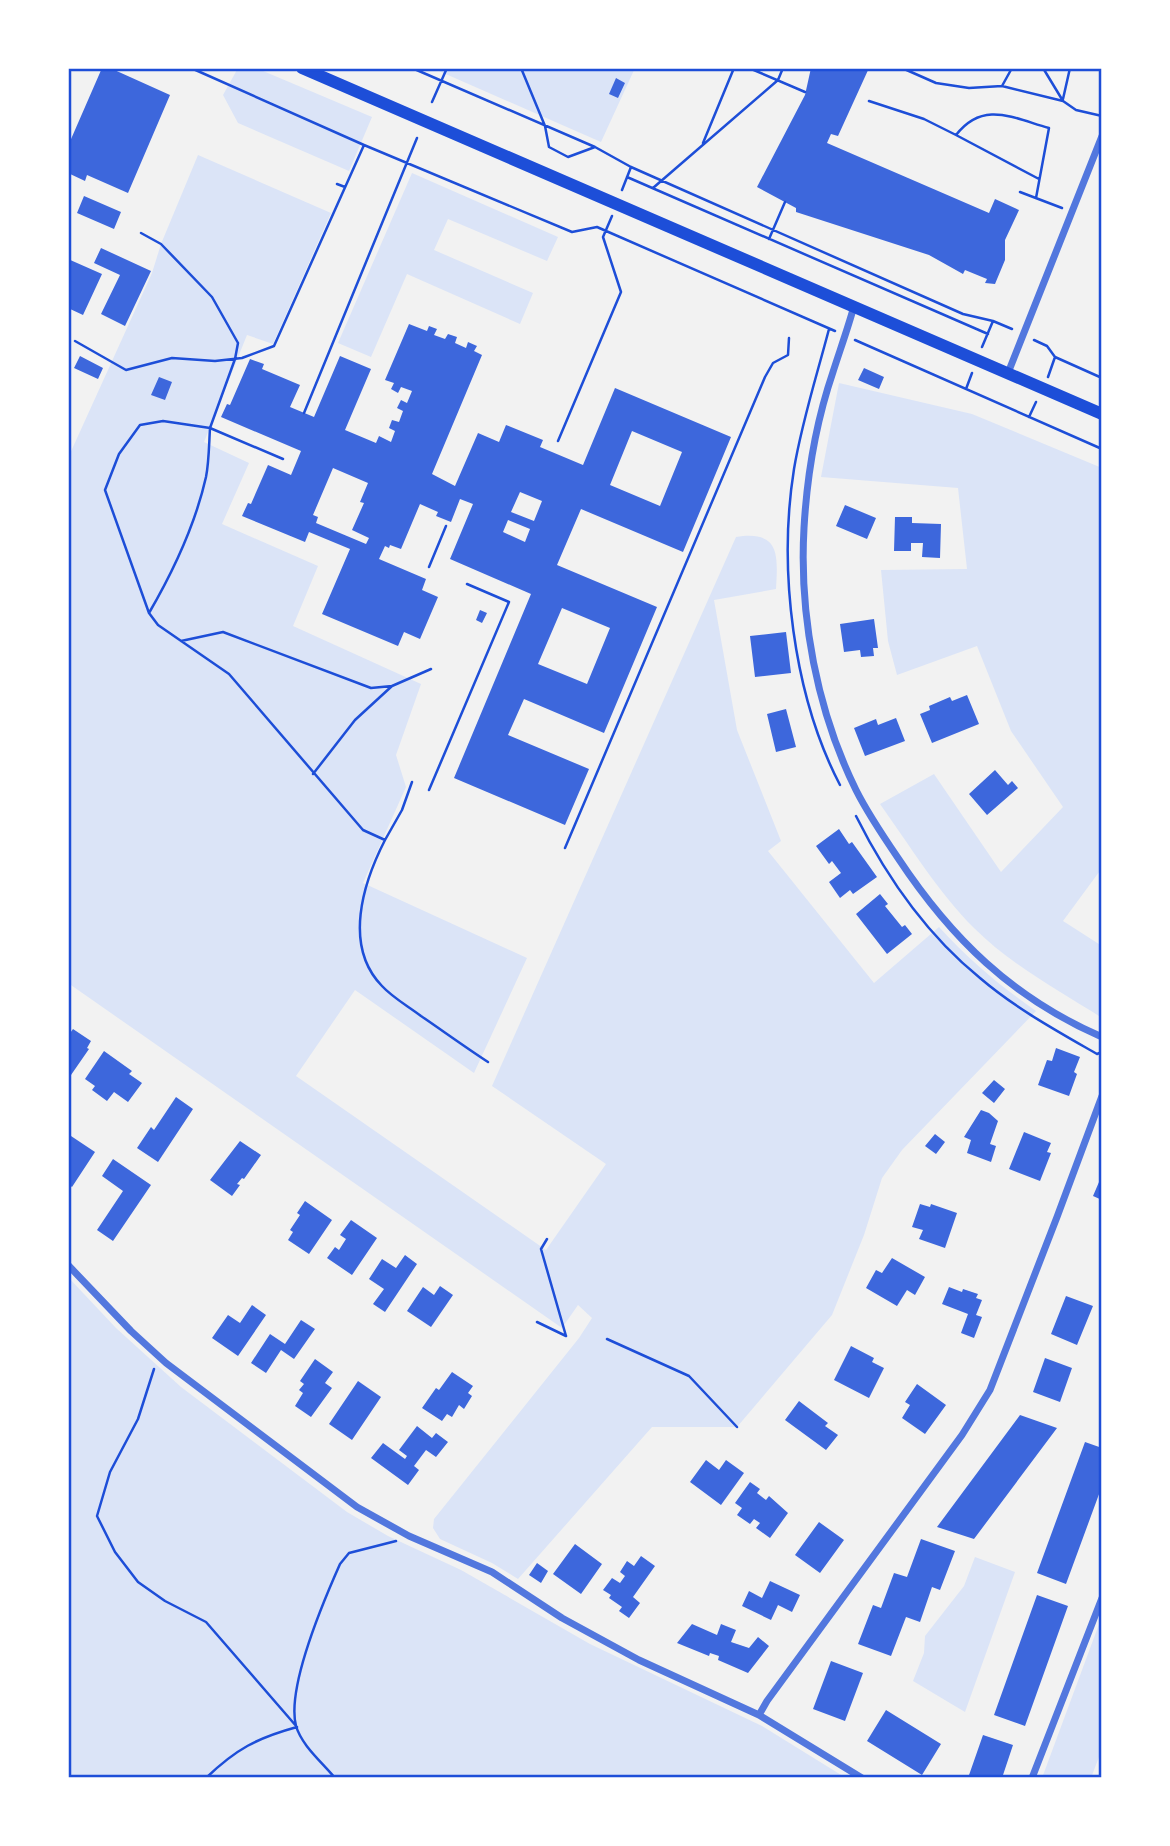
<svg xmlns="http://www.w3.org/2000/svg" width="1170" height="1846" viewBox="0 0 1170 1846" font-family="'PT Sans Narrow',sans-serif">
<rect width="100%" height="100%" fill="#f2f2f2"/>
<path fill="#dbe4f7" d="M238 68H256L372 117 349 171 238 123 223 95Z
M432 68H635L601 142Z
M198 155 331 213 273 344 247 335 204 442 249 463 222 524 318 566 293 626 421 684 396 755 406 787 363 883 527 958 474 1073 355 990 296 1076 546 1250 606 1164 492 1086 736 537C780 530 778 555 776 589L714 600 737 730 781 841 768 851 874 983 939 927C970 961 999 985 1036 1011L902 1150 882 1178 864 1235 832 1315 737 1427H652L518 1579 492 1563 440 1539 433 1528 434 1519 579 1338 592 1318 578 1305 562 1328 68 983V458L152 273 161 244Z
M412 173 558 237 547 261 448 219 434 250 533 293 520 324 407 274 371 357 338 343Z
M839 383 972 414 1102 468V868L1063 921 1102 946V1018C1058 990 1011 965 974 928 938 892 910 846 880 804L934 774 1001 872 1063 807 1011 731 977 646 897 675 888 641 881 570 967 569 958 488 821 477Z
M68 1277 116 1328 181 1387 347 1512 388 1536 461 1570 590 1644 762 1726 846 1778H68Z
M975 1557 1015 1572 965 1712 913 1681 924 1653 925 1636 964 1586Z
M1102 1616V1749L1091 1778H1042Z"/>
<path fill="#3d67dc" fill-rule="evenodd" d="M102 68H110L170 95 128 193 87 175 85 181 68 173V146Z
M811 68H869L838 136 831 134 827 143 989 213 995 199 1019 210 1005 240V260L995 284 985 283 987 279 965 270 963 274 929 255 796 212V208L757 187 805 95Z
M616 78 625 83 618 98 609 94Z
M84 196 121 212 114 229 77 213Z
M101 248 151 271 125 326 101 314 120 275 94 263Z
M68 259 102 274 83 315 68 308Z
M409 324 427 331 429 326 437 329 434 335 445 339 448 334 457 337 455 343 466 348 468 342 477 346 474 351 482 355 432 474 455 486 478 433 499 442 506 425 543 440 540 447 583 465 615 388 731 437 683 552 581 509 557 565 657 607 604 733 524 699 508 735 589 769 565 825 454 778 531 594 450 559 473 504 460 499 451 522 436 516 438 512 420 504 401 549 390 545 389 548 385 546 379 559 426 579 422 590 438 597 420 639 404 632 398 646 322 614 350 549 309 532 305 542 242 516 248 503 251 504 268 465 291 475 301 451 221 417 227 404 230 405 250 359 264 364 262 369 300 385 290 407 314 417 340 356 371 369 345 430 376 443 379 436 391 442 395 431 389 428 392 420 399 422 403 411 397 408 401 400 407 403 412 391 401 387 398 393 391 389 394 383 385 380ZM632 431 682 452 660 506 610 485ZM333 468 368 483 360 502 364 503 352 530 369 538 366 544 316 523 318 517 313 515ZM520 492 542 501 534 521 511 512ZM508 520 530 529 525 542 503 532ZM562 608 610 628 587 684 538 664Z
M80 356 103 368 98 379 74 368Z
M864 368 884 377 879 389 858 380Z
M159 377 172 382 165 400 151 395Z
M845 505 876 518 867 539 836 526Z
M895 517H912V523L941 524 940 558 922 557 923 543H911V551H894Z
M480 610 487 613 482 623 476 620Z
M874 619 878 648H873L874 656 861 657 860 650 844 652 840 624Z
M786 632 791 673 755 677 750 636Z
M967 695 979 724 932 743 920 714 930 710 929 706 950 697 952 701Z
M786 709 796 747 776 752 767 714Z
M896 718 905 741 865 756 854 728 876 719 878 725Z
M995 770 1008 785 1012 781 1018 788 987 815 969 794Z
M839 829 849 844 852 842 877 877 853 894 850 890 840 898 829 882 841 873 832 861 829 864 816 846Z
M880 894 888 904 885 906 902 927 905 925 912 934 887 954 856 914Z
M73 1029 91 1041 87 1048 89 1049 71 1075 68 1073V1036Z
M1056 1048 1080 1057 1074 1072 1077 1074 1069 1096 1038 1085 1047 1060 1052 1061Z
M104 1051 132 1071 129 1074 142 1083 128 1102 114 1092 107 1101 92 1090 95 1086 85 1079Z
M994 1080 1005 1089 994 1103 982 1093Z
M176 1097 193 1109 158 1162 137 1148 151 1127 154 1130Z
M981 1110 989 1113 998 1121 990 1144 996 1146 991 1162 967 1153 971 1140 964 1137Z
M1024 1132 1051 1143 1047 1152 1051 1153 1040 1181 1009 1169Z
M68 1134 95 1152 72 1187 68 1184Z
M935 1134 945 1142 936 1154 925 1146Z
M240 1141 261 1155 244 1179 242 1178 237 1184 240 1185 232 1196 210 1180Z
M113 1159 151 1185 113 1241 97 1230 123 1191 102 1176Z
M1102 1175V1200L1093 1196Z
M305 1201 332 1220 309 1254 288 1240 293 1232 290 1230 300 1215 297 1213Z
M920 1204 930 1207 931 1204 957 1213 945 1248 919 1239 923 1230 912 1227Z
M351 1220 377 1238 352 1275 327 1258 335 1247 339 1250 346 1239 340 1235Z
M405 1255 417 1264 385 1312 373 1304 384 1289 369 1279 382 1259 396 1268Z
M892 1258 925 1277 915 1295 907 1290 897 1306 866 1288 876 1270 882 1273Z
M440 1286 453 1295 431 1327 407 1311 423 1287 434 1295Z
M949 1287 962 1292 963 1289 978 1294 976 1298 982 1300 976 1315 982 1317 974 1338 961 1333 968 1314 942 1304Z
M1066 1296 1093 1306 1077 1345 1051 1334Z
M252 1305 266 1315 238 1356 212 1338 228 1315 240 1323Z
M301 1320 315 1329 294 1359 281 1350 266 1373 251 1363 270 1334 285 1344Z
M851 1346 874 1358 872 1362 884 1368 869 1398 834 1380Z
M1045 1358 1072 1368 1060 1402 1033 1392Z
M315 1359 333 1372 325 1383 332 1388 311 1417 295 1406 303 1393 299 1390 304 1384 300 1381Z
M452 1372 473 1386 468 1393 472 1396 464 1409 459 1405 452 1417 447 1414 442 1421 422 1408 436 1388 439 1390Z
M358 1381 381 1397 352 1440 329 1424Z
M917 1384 946 1405 925 1434 902 1418 910 1405 905 1402Z
M799 1401 828 1423 825 1426 838 1435 826 1450 785 1420Z
M1020 1415 1057 1428 974 1539 937 1527Z
M417 1426 432 1438 436 1433 448 1442 436 1457 426 1450 414 1466 419 1470 408 1485 371 1458 383 1443 405 1459 407 1456 399 1450Z
M1085 1442 1102 1448V1486L1066 1584 1037 1573Z
M706 1460 719 1470 726 1460 744 1473 721 1505 690 1482Z
M750 1482 760 1489 757 1493 766 1500 769 1496 788 1513 770 1538 756 1528 760 1523 754 1519 750 1524 737 1515 742 1508 735 1503Z
M819 1522 844 1540 820 1573 795 1555Z
M921 1539 955 1551 940 1590 932 1587 920 1622 906 1617 891 1656 858 1644 873 1605 881 1608 894 1573 907 1577Z
M575 1544 602 1564 581 1594 553 1574Z
M641 1556 655 1566 633 1597 640 1603 629 1618 619 1611 622 1607 609 1598 611 1595 603 1590 612 1578 620 1583 625 1576 620 1572 627 1561 634 1566Z
M537 1563 548 1571 541 1583 529 1575Z
M770 1581 800 1595 792 1612 778 1605 771 1620 742 1606 749 1591 762 1598Z
M1037 1595 1068 1606 1025 1726 994 1715Z
M692 1624 717 1635 721 1624 736 1630 731 1642 749 1648 758 1637 769 1646 748 1673 718 1660 719 1656 710 1653 709 1656 677 1643Z
M831 1661 863 1673 845 1721 813 1709Z
M886 1710 941 1744 922 1775 867 1741Z
M983 1735 1013 1745 1002 1778H968Z"/>
<g fill="none" stroke-linecap="round" stroke-linejoin="round">
<path stroke="#1d4ed8" stroke-width="2.5" d="M191 68 364 145 572 232 597 227 835 331
M412 68 595 147 631 167 963 314 993 321 1012 329
M521 68 545 126 549 147 568 157 595 147
M749 68 805 92
M902 68 936 83 969 88 1002 86 1063 101 1076 110 1102 116
M1043 68 1063 101
M1002 86 1012 68
M1063 99 1070 68
M869 101 924 119 956 135
M432 102 447 68
M703 143 734 68
M627 177 988 334
M337 184 345 187
M653 188 778 80 783 68
M622 190 631 167
M1020 192 1062 208
M1036 198 1049 128C1013 118 983 100 956 135L1039 179
M141 233 161 244 212 297 238 343 235 359 210 428 283 459
M769 239 785 202
M829 329C817 375 802 421 794 469 778 569 793 695 840 785
M855 340 1102 449
M1034 340 1047 346 1055 357 1102 378
M75 341 126 370 172 358 215 361 242 358 274 346 364 145
M982 347 993 321
M1048 377 1055 357
M966 389 972 373
M304 413 417 138
M1029 417 1036 402
M558 441 621 292 603 237 612 216
M429 567 446 526
M149 613C174 570 195 526 206 477 209 462 209 444 210 428L163 421 140 425 119 454 105 490 149 613 158 625 229 674 363 830 385 840C363 883 343 946 382 986 393 998 408 1006 421 1016 443 1031 465 1047 488 1062
M181 641 223 632 371 688 392 686
M313 774 355 720 392 686 431 669
M429 790 509 602 467 584
M856 816C886 876 927 935 980 978 1015 1008 1057 1031 1097 1054L1102 1052
M385 840 402 810 412 782
M565 848 765 377 773 363 788 355 789 338
M547 1239 541 1249 566 1336
M537 1322 566 1336
M607 1339 689 1376 737 1427
M154 1369 138 1419 110 1472 97 1516 115 1552 138 1582 165 1601 206 1622 297 1727C257 1738 236 1749 206 1778
M335 1778C322 1762 302 1746 296 1726 286 1687 324 1600 340 1564L349 1553 396 1541"/>
<path stroke="#5277de" stroke-width="7" d="M854 306C848 328 840 350 833 372 816 422 807 475 804 528 799 616 817 711 856 790 868 814 883 836 898 858 951 938 1012 998 1102 1037
M1008 373 1102 136
M68 1265 131 1331 166 1363 357 1507 409 1536 492 1572 562 1618 639 1660 759 1715 862 1778
M759 1715 767 1701 962 1435 990 1390 1057 1217 1102 1096
M1032 1778 1102 1598"/>
<path stroke="#1d4ed8" stroke-width="12" d="M302 68 1102 414"/>
</g>
<rect width="1170" height="1846" fill="none" stroke="#ffffff" stroke-width="140"/>
<rect x="70" y="70" width="1030" height="1706" fill="none" stroke="#1d4ed8" stroke-width="2.5"/>
</svg>
